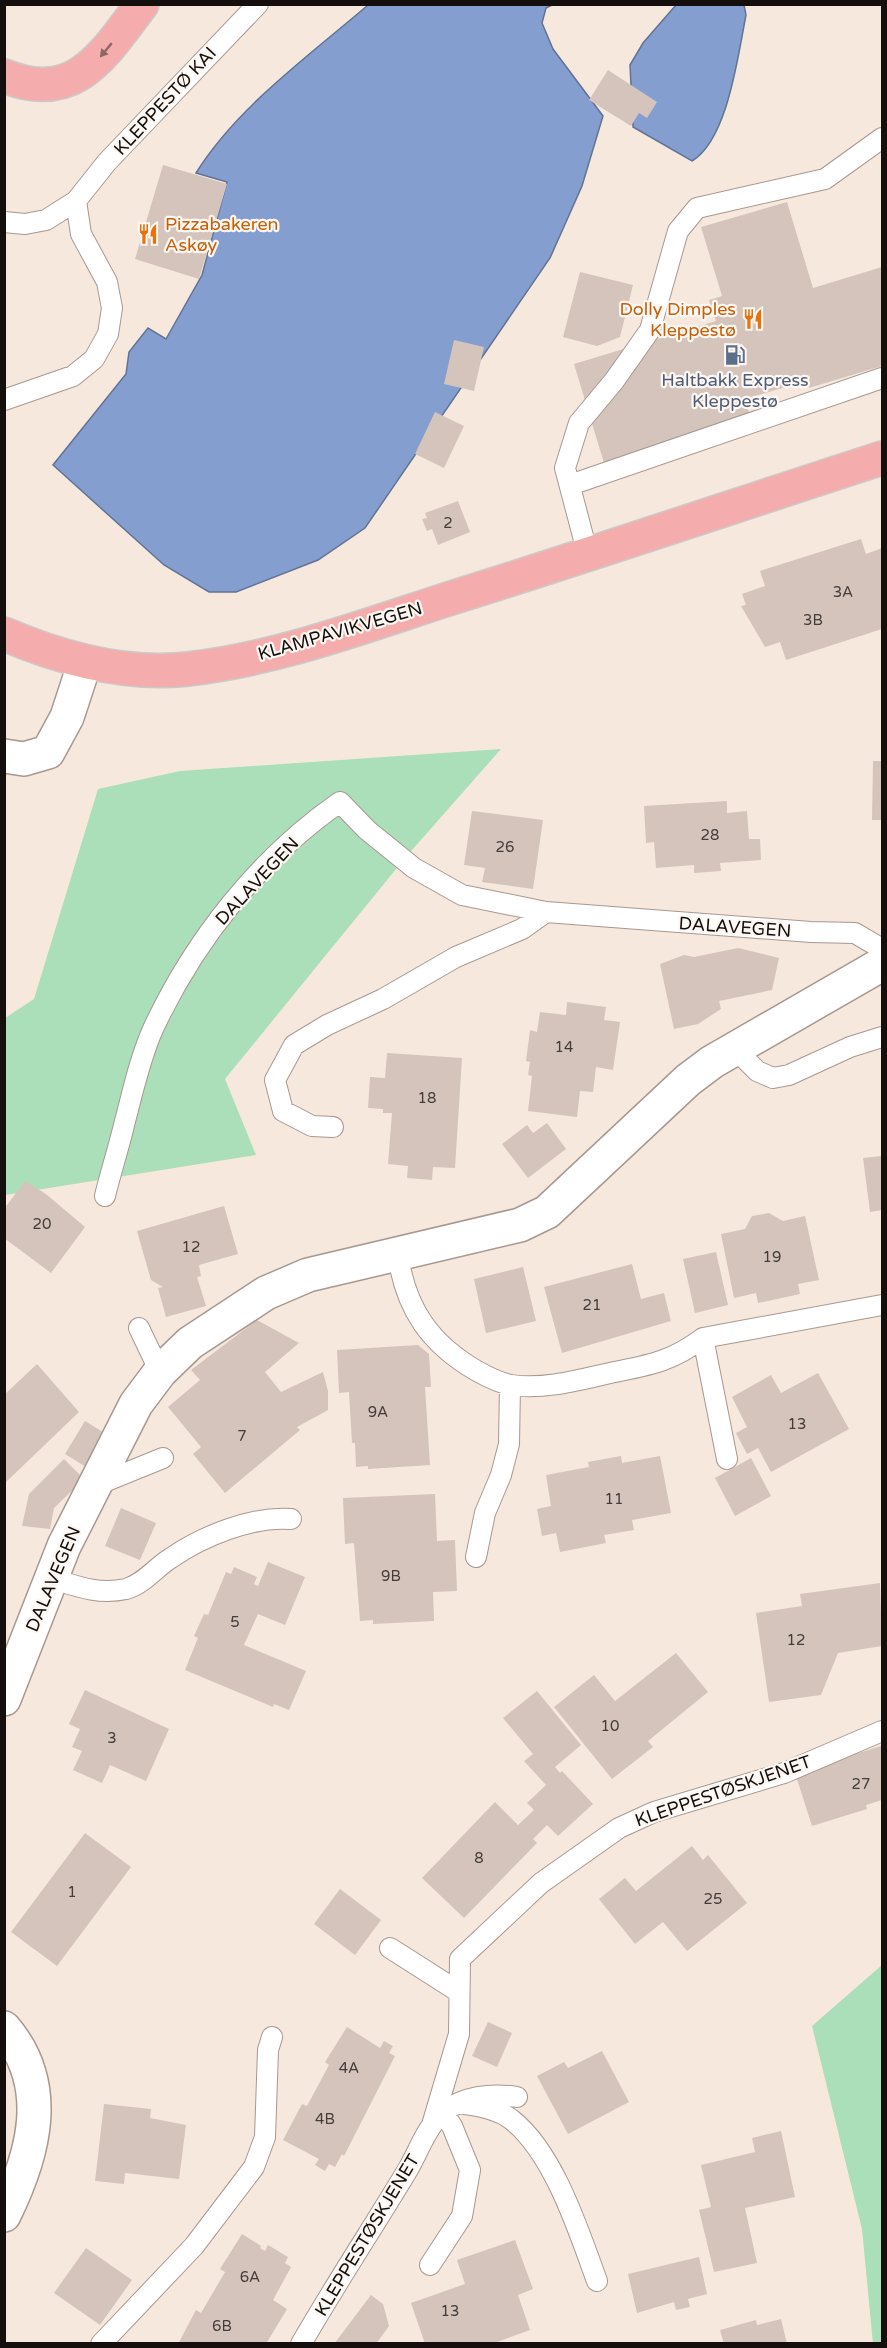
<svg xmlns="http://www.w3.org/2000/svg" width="887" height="2348" viewBox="0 0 887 2348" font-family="'Varela Round',sans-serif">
<rect width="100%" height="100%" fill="#f7e8de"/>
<path fill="#abdfb9" d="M501 749 405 858 225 1079 256 1155 5 1195V1018L34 999 98 789 180 771Z
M882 1965V2343L873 2344 862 2229 812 2026Z"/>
<path fill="#849ecf" stroke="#627394" stroke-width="1.5" d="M368 5H552L546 8 542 23 553 49 603 116 582 186 550 258 365 528 318 560 236 592H209L164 565 53 465 126 374 129 352 148 328 166 339 202 275 227 182 196 173C237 107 310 55 368 5Z
M676 5H744L746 15C738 55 728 139 692 161L633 127 630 65 643 43Z"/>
<path fill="#d4c4bb" d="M608 70 657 102 647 118 639 113 631 126 589 100Z
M163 165 227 184 199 279 135 259Z
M787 202 813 288 882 267V366L809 388 806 381 745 399 751 419 604 463 574 364 716 321 709 300 722 296 701 227Z
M580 272 633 285 620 337 597 346 563 337Z
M454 340 484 347 474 391 444 384Z
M435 412 464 426 444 468 415 454Z
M458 501 470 532 438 545 432 529 427 531 422 519 427 518 425 513Z
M861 539 866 554 882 548V629L786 660 780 642 765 647 741 606 746 605 742 594 765 586 760 571Z
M873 761H882V820H872Z
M727 801V813L747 811 749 839H760L761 860 720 863 721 871 694 873V865L656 868 654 842 646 843 644 806Z
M472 811 543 820 533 889 482 882 485 868 464 865Z
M738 948 779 958 772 990 719 1001 721 1009 698 1024 674 1029 660 964 684 955 694 957Z
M567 1002 606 1007 604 1020 620 1022 613 1070 596 1067 593 1092 580 1091 577 1117 528 1111 532 1076 528 1075 530 1062 526 1061 530 1030 537 1032 540 1012 566 1015Z
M387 1053 462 1058 455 1168 433 1167 432 1180 407 1178 408 1166 388 1164 392 1113H383V1109L368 1108 370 1077 385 1078Z
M547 1123 566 1149 528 1178 502 1144 527 1125 533 1133Z
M882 1156V1210L870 1212 863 1158Z
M25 1181 46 1194 85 1227 51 1273 4 1238V1209Z
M224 1206 238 1254 199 1265 201 1276 197 1277 206 1306 166 1317 158 1288 163 1287 151 1280 137 1231Z
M769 1213 783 1221 805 1216 819 1280 798 1284 800 1294 758 1303 756 1293 734 1298 721 1234 745 1229 752 1216Z
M716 1252 728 1305 695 1313 683 1259Z
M632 1264 641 1299 664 1293 671 1321 562 1353 544 1287Z
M523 1267 536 1321 486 1333 474 1279Z
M257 1320 299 1343 265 1372 281 1392 323 1372 328 1391V1410L297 1427 300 1430 225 1493 193 1454 201 1447 168 1407 200 1380 191 1370Z
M418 1345 429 1354 431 1387H425L430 1465 368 1469V1466L356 1467 355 1443H352L349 1392 339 1393 337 1350Z
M37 1364 79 1412 4 1484V1395Z
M818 1373 849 1429 771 1472 758 1448 747 1454 736 1433 747 1427 732 1397 771 1375 781 1393Z
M85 1421 106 1434 86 1467 65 1454Z
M621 1456 622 1463 660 1456 671 1513 632 1520 634 1530 604 1535 606 1543 560 1552 556 1533 542 1536 537 1509 551 1506 546 1475 589 1467 588 1462Z
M751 1458 771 1496 735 1516 715 1478Z
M64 1459 84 1479 54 1508 50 1529 22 1526 29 1494Z
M435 1494 437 1541 455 1540 457 1591 433 1592 434 1621 373 1624V1620L360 1621 354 1543 345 1544 343 1498Z
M121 1508 156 1523 140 1560 105 1546Z
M268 1562 305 1577 285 1625 258 1614 244 1645 306 1671 289 1710 274 1704 273 1707 185 1670 198 1638 194 1636 204 1614 208 1615 226 1572 231 1574 234 1567 257 1577 254 1584 258 1586Z
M880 1583 882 1646 838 1653 821 1695 769 1702 756 1613 802 1606 800 1594Z
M676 1653 708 1692 648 1741 653 1747 612 1779 554 1707 594 1675 615 1701Z
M85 1690 169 1729 146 1781 110 1765 102 1783 73 1770 82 1751 72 1747 80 1729 69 1724Z
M537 1691 581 1745 555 1767 560 1773 562 1771 593 1804 558 1836 547 1825 533 1839 537 1843 464 1918 422 1878 495 1802 518 1825 534 1810 527 1803 546 1785 524 1761 533 1754 503 1718Z
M881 1746 882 1800 866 1805 867 1809 812 1826 796 1776 818 1769 817 1766Z
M85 1833 131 1867 57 1966 11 1932Z
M692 1846 703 1860 708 1855 747 1903 687 1951 663 1922 635 1944 599 1899 625 1878 636 1891Z
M340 1889 381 1920 355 1955 314 1924Z
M488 2022 512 2033 497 2067 472 2056Z
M347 2027 380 2048 384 2041 393 2046 389 2053 395 2056 344 2156 342 2154 335 2167 329 2164 325 2171 315 2165 319 2159 283 2140 302 2104 307 2106 329 2065 325 2062Z
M602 2051 629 2102 568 2134 537 2076 564 2062 568 2068Z
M104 2104 151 2109 150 2118 186 2125 179 2179 125 2173 124 2184 95 2181Z
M781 2131 795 2197 745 2208 757 2263 714 2272 699 2210 711 2207 701 2165 755 2152 752 2138Z
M242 2234 261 2246 260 2248 265 2251 268 2245 288 2257 285 2263 291 2267 273 2300 287 2309 266 2344H178L196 2310 201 2313 225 2272 220 2269Z
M515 2240 533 2289 518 2295 530 2330 492 2344H425L411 2303 465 2284 457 2260Z
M86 2248 132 2280 100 2325 54 2293Z
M699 2257 707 2294 688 2299 690 2307 676 2310 674 2302 637 2313 628 2274Z
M371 2295 383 2304 389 2326 376 2344H334Z
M781 2319 787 2344H724L720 2330 756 2320 757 2325Z"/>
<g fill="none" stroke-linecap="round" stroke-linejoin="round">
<g stroke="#a79890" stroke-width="22">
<path id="lane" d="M4 222 25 224 46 220 76 201 107 162 258 4
M4 400 73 376 94 359 108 334 112 308 107 282 81 234 76 201
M570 485 882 378
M588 555 565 468 579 423 614 381 650 330 678 231 697 208 825 179 882 138
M735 1049 757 1071 773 1078 789 1075 850 1047 882 1037
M333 1127 312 1126 283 1111 275 1080 294 1045 327 1025 383 999 456 957 522 929 546 912
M105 1196C111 1171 119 1147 125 1121 133 1091 140 1058 153 1029 194 941 259 858 340 802L367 830 414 868 462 895 546 912 811 932 855 933 882 949
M398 1256C406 1309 430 1344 477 1371 486 1376 500 1383 511 1385 543 1390 579 1380 610 1373 649 1365 669 1363 703 1338L882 1305
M139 1328 160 1372
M703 1338 727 1459
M94 1486 163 1458
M476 1557 485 1513 501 1475 509 1444 510 1385
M50 1578C76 1586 98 1595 126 1589 144 1584 156 1567 171 1558 203 1536 252 1516 291 1519
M390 1948 459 1992
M465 2104C480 2106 500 2110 512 2120 554 2153 579 2232 597 2281
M432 2125 459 2034 460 1959 541 1883 619 1828 654 1812 784 1773 882 1731
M430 2265 462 2216 470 2170 452 2126 443 2113
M101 2344 194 2246 254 2167 265 2137 268 2050 272 2037
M301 2344C335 2285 372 2229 407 2171 418 2153 426 2127 443 2113 462 2096 492 2093 517 2097"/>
</g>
<g stroke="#a79890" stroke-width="36">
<path id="street" d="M4 756 24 759 48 752 67 717 85 662
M4 1699 64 1546 136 1404 160 1372 190 1343 266 1293 308 1275 520 1225 547 1212 688 1080 712 1062 882 964
M4 2028C53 2085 34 2154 4 2215"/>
</g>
<g stroke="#cbcaca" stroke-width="36">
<path id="primary" d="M4 76C76 105 104 54 142 4
M4 634C60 658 126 676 188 669 276 659 362 627 445 600 592 554 737 505 882 458"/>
</g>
<use href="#lane" stroke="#fff" stroke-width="20"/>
<use href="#street" stroke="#fff" stroke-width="33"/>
<use href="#primary" stroke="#f4adac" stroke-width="33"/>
</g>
<defs><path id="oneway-solid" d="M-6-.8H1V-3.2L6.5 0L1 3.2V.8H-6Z" transform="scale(1.5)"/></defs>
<use fill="#8f6664" href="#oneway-solid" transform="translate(106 50) rotate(130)"/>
<defs>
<g id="restaurant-bare" transform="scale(1.62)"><path d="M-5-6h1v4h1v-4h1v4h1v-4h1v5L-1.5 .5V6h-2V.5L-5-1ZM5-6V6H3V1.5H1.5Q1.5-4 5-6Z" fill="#e8710a" stroke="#fdf7f3" stroke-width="2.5" paint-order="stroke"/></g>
<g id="fuel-bare" transform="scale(1.62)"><path d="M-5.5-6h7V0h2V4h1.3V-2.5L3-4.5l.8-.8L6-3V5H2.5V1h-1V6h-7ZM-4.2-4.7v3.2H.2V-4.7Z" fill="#5c6f8a" stroke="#fdf7f3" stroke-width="2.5" paint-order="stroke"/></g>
</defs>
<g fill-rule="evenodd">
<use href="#restaurant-bare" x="148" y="234"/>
<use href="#restaurant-bare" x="753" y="319"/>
<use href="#fuel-bare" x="735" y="355"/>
</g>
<g text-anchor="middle" stroke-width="4.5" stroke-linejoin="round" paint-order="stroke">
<g font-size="15" fill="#443c38">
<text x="448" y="528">2</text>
<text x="843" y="597">3A</text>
<text x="813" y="625">3B</text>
<text x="710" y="840">28</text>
<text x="505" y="852">26</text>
<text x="564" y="1052">14</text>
<text x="427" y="1103">18</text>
<text x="42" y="1229">20</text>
<text x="191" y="1252">12</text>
<text x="772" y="1262">19</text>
<text x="592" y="1310">21</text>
<text x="378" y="1417">9A</text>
<text x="797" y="1429">13</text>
<text x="242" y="1441">7</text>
<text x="614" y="1504">11</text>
<text x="391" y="1581">9B</text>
<text x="235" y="1627">5</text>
<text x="796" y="1645">12</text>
<text x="610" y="1731">10</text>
<text x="112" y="1743">3</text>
<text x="861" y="1789">27</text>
<text x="479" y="1863">8</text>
<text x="72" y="1897">1</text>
<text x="713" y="1904">25</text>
<text x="349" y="2073">4A</text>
<text x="325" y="2124">4B</text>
<text x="250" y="2282">6A</text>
<text x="450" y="2316">13</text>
<text x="222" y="2331">6B</text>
</g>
<g font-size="18" fill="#140f0c" stroke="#fdf7f3">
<text transform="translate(165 101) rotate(-47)" y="6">KLEPPESTØ KAI</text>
<text transform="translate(340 631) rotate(-16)" y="6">KLAMPAVIKVEGEN</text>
<text transform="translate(257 881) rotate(-47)" y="6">DALAVEGEN</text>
<text transform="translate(735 927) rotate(4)" y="6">DALAVEGEN</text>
<text transform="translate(53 1579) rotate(-67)" y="6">DALAVEGEN</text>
<text transform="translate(723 1791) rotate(-19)" y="6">KLEPPESTØSKJENET</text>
<text transform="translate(367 2235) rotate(-59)" y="6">KLEPPESTØSKJENET</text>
</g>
<g font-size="18" fill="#c56008" stroke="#fdf7f3" text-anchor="start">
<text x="165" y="230">Pizzabakeren<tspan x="165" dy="21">Askøy</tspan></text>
<text x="736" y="315" text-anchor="end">Dolly Dimples<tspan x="736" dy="21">Kleppestø</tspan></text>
</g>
<g font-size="18" fill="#4e5e75" stroke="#fdf7f3">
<text x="735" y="386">Haltbakk Express<tspan x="735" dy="21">Kleppestø</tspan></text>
</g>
</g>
<rect width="887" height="2348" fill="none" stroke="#140f0c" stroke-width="12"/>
</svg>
